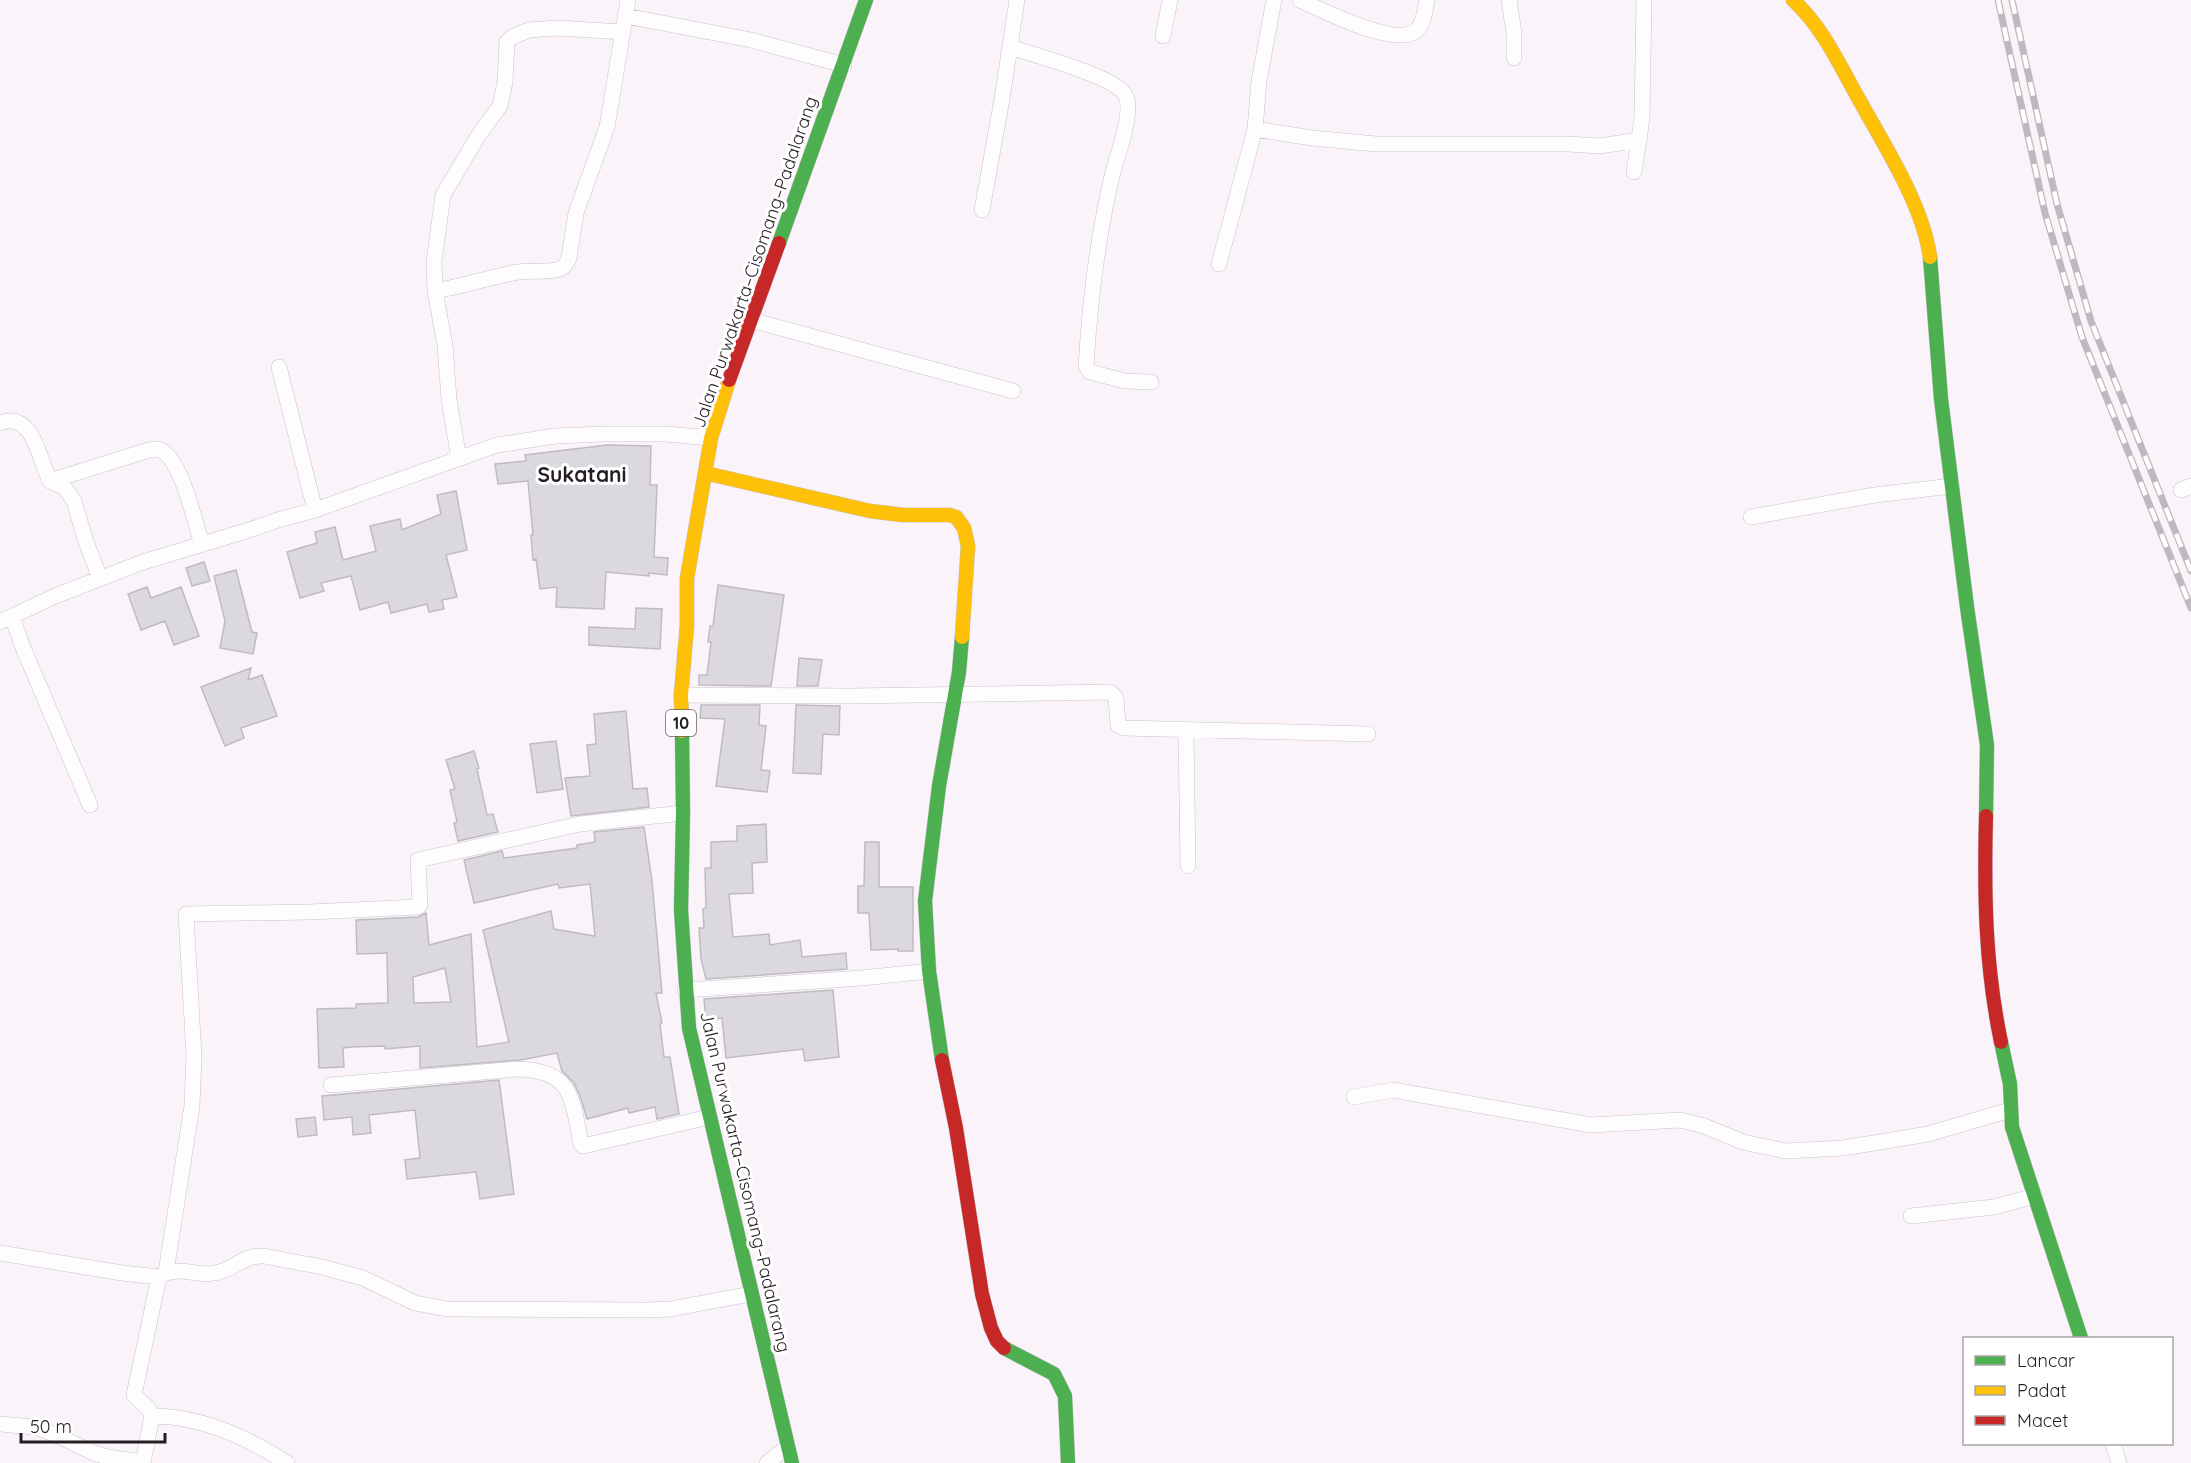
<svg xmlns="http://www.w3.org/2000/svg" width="2191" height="1463" viewBox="0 0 2191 1463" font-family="Quicksand,sans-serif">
<rect width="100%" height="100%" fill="#faf4fa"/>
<path fill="#dcd8df" stroke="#c0bbc2" stroke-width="1.5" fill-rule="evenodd" d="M607 445 651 446 650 485H657L654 557 668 558 667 575 649 573V576L606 572 604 609 556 607 557 587 540 589 536 559 533 560 531 535H533L528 481 498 484 495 464 526 461 525 455Z
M456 491 467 550 446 555 457 597 442 600 444 609 429 612 427 604 391 613 388 602 360 610 351 576 321 583 324 591 300 598 287 552 317 543 315 532 335 527 343 560 376 551 370 526 400 519 402 530 441 514 437 495Z
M204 562 210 581 192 586 186 568Z
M236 570 252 632 257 633 253 654 220 648 225 621 214 576Z
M718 585 784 595 771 686 699 685V675H707L711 642H708L710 626H713Z
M147 587 151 598 181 587 199 636 174 645 165 621 141 630 128 594Z
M636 608 662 609 660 649 589 645V627L635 629Z
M799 658 822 660 818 686H797Z
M251 668 248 680 262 675 277 716 241 728 244 738 225 746 201 687Z
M701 705H760L759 725 766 726 761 770 770 771 767 792 716 786 725 719 700 718Z
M796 705 840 706 839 735 823 734 821 774 793 773Z
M626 711 633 789 647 788 649 807 571 816 565 778 590 776 587 745 596 744 594 714Z
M556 741 563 789 537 793 530 744Z
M474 751 479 768 477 769 487 815 493 814 498 832 458 841 454 823 457 822 450 790 455 789 446 760Z
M766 824 767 862 752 863 753 893 729 894 733 937 769 934 770 945 800 940 802 957 846 953 847 969 706 979 701 959 699 928H704L703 909 706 908 705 868H711V842L737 841V826Z
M644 827 652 881 662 993H656L662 1023 660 1024 664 1057H670L679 1114 657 1119 655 1107 629 1113 628 1108 587 1119 580 1096 574 1083 562 1071 557 1053 521 1060 420 1068V1046L385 1049V1046L352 1047 343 1048 344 1067 319 1068 317 1009 356 1008V1004L388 1003 387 953 357 954 356 920 418 917 426 913 429 945 471 934 477 1047 509 1042 483 930 551 911 554 929 595 936 590 884 559 888 558 884 474 903 464 860 502 851 504 858 577 848V845L595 842 594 832ZM445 968 451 1002 414 1003 413 977Z
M865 842H879V887H913V951H898V949L871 950 869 913H858V886H864Z
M833 990 839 1057 805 1061 803 1049 726 1058 722 1018 706 1020 704 999Z
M499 1080 514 1194 480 1199 476 1172 407 1179 405 1160 420 1158 415 1110 369 1115 371 1133 353 1135 352 1117 324 1120 322 1096Z
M315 1117 317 1135 298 1137 296 1119Z"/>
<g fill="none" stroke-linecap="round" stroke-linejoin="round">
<g stroke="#c8c2c8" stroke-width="16">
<path id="street" d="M1300 0C1322 10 1397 49 1417 30 1424 23 1425 10 1427 0
M1509 0 1514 33V58
M626 16 751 40 844 65
M1163 36 1170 0
M1010 47C1034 55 1110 75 1124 93 1135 106 1119 152 1114 168 1098 232 1090 300 1086 366L1090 372 1125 381 1151 382
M1255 129 1312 138 1376 144H1568L1600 146 1639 140 1642 117 1644 0
M1634 172 1639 140
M982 210 1002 99 1017 0
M1219 264 1255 129 1259 81 1274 0
M435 291C463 286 490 277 518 272 530 270 550 273 560 269 565 267 567 263 569 258L576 213 607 127 628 0
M751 320 1013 391
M279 367 315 510
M0 423C34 410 39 461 50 481L65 488 74 501 86 542 100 578
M459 459 449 400 445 345 435 291 434 261 443 195 480 133 500 106 505 82 507 42 512 37 529 30 557 28 623 32
M50 481 149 450C149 450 157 449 158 449 181 455 195 524 202 544
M2181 490 2191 486
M1751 517 1875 495 1952 486
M12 617 24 650 90 805
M0 622 55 596 143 562 246 531 278 520 315 510 497 445 555 436 603 434H666L711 438
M681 695 851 696 1110 692 1116 698 1118 725 1124 728 1368 734
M1186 731 1188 866
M685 990 862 978 929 971
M331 1085 517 1069C572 1070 572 1097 581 1144L583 1146 709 1117
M1354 1097 1393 1090 1591 1125 1681 1120 1704 1126 1743 1142 1785 1151 1843 1148 1880 1142 1928 1134 2010 1110
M1911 1216 1994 1207 2035 1196
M0 1253 122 1273 159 1277
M166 1272 192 1106 194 1056 186 914 309 912 418 907 420 905 418 860 580 824 683 813
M152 1416C200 1416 247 1437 287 1463
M0 1424 34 1427 52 1433 94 1453 107 1457 143 1462
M2113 1444 2119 1463
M143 1463 152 1416 149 1409 134 1395 159 1277C177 1264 195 1277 215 1273 234 1270 242 1255 264 1256L322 1267 363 1278 415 1303 447 1309 648 1310 670 1309 751 1294
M767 1463 787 1447"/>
</g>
<g stroke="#c8c2c8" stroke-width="15">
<path id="fast" d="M779 243 866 0
M1930 257 1941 399 1967 607 1987 745 1986 816
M682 731 683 813 681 910 689 1028 792 1463
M2001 1042 2010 1084 2012 1127 2081 1338
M942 1060 929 971 925 901 939 786 959 672 962 637
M1004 1348 1054 1374 1065 1396 1068 1463"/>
</g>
<g stroke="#c8c2c8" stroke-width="15">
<path id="slow" d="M1793 0C1823 27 1841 68 1861 103 1886 148 1923 206 1930 257
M705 473 870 511 903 515H949L956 517 964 528 968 546 962 637
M682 731 681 695 687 625V578L711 438 729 380"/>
</g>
<g stroke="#c8c2c8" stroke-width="15">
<path id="jam" d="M729 380 779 243
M1986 816C1984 894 1985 965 2001 1042
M942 1060 956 1128 982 1294 991 1328 997 1341 1004 1348"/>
</g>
<use href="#street" stroke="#fefdfe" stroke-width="15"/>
<use href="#fast" stroke="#4caf50" stroke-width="14"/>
<use href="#slow" stroke="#ffc107" stroke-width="14"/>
<use href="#jam" stroke="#c62828" stroke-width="14"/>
<g stroke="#bcbabc" stroke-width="7">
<path id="rail" d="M1998 0 2045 213 2082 337 2191 608
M2012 0 2057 204 2091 321 2191 571"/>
</g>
<use href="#rail" stroke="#fff" stroke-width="4.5" stroke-dasharray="14" stroke-linecap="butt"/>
</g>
<g text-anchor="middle" stroke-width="6" stroke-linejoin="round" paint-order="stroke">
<rect fill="#fff" stroke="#666266" stroke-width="1.5" x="666" y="710" width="30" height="26" rx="4.5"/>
<g font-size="16" font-weight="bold" fill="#251e24">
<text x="681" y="729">10</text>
</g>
<g font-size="18" fill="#251e24" stroke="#fff">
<text transform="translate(755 262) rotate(-71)" y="6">Jalan Purwakarta–Cisomang–Padalarang</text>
<text transform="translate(745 1182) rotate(77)" y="6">Jalan Purwakarta–Cisomang–Padalarang</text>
</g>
<g font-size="21" font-weight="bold" fill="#251e24" stroke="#fff">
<text x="582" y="482">Sukatani</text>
</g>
</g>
<rect x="1963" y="1337" width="210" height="108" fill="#ffffff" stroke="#a8a5a7" stroke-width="1.5"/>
<rect x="1975" y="1356" width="30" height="9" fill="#4caf50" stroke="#a8a5a7" stroke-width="1.5"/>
<text x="2017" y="1367" font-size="18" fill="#251e24">Lancar</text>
<rect x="1975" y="1386" width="30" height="9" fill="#ffc107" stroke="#a8a5a7" stroke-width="1.5"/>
<text x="2017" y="1397" font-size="18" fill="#251e24">Padat</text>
<rect x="1975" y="1416" width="30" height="9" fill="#c62828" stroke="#a8a5a7" stroke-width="1.5"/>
<text x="2017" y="1427" font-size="18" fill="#251e24">Macet</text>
<path d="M21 1433v9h144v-9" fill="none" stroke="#251e24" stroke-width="3"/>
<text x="30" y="1433" font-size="18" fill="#251e24" stroke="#ffffff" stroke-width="4.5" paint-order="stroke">50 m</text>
</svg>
